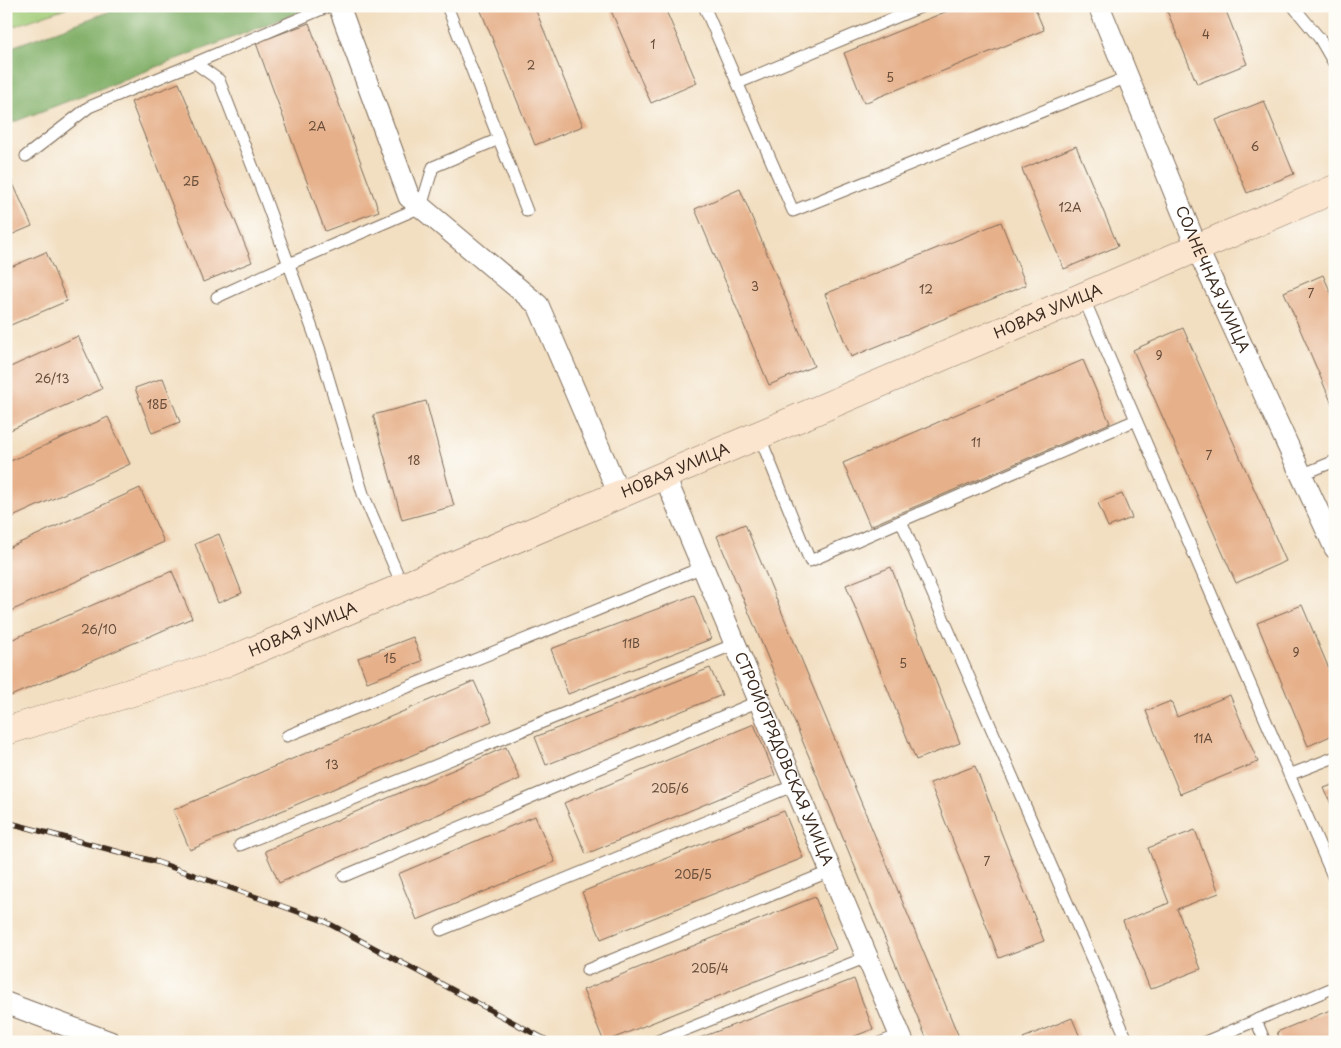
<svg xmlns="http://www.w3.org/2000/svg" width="1341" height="1048" viewBox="0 0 1341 1048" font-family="'Playpen Sans',sans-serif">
<rect width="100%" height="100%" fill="#fdfcf7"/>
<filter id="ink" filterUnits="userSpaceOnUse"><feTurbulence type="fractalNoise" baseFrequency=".02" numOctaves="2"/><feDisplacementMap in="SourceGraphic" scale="10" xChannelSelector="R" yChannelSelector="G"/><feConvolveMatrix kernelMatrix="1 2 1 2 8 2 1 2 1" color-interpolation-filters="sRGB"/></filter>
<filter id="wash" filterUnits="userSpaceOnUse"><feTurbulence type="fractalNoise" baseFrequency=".0096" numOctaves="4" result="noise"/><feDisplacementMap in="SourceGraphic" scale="20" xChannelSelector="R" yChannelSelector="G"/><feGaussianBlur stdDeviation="1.12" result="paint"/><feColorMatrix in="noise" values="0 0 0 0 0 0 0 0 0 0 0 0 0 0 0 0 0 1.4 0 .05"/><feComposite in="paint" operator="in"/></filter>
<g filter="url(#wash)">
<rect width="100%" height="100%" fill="#f2dec0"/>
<path fill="#a3cd79" stroke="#6f7c4c" d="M6 6H71L6 29Z"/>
<path fill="#82b069" stroke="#5e6d44" d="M125 6H315L6 125V49Z"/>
<g id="blocks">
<path fill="#e6b08a" d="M479 6H534L583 126 535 145Z
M609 6H664L697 83 651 103Z
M960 6H1034L1044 30 864 103 844 53Z
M1165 6H1224L1247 64 1197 84Z
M309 23 379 211 325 231 256 43Z
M179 83 252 262 203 282 131 102Z
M1264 101 1294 174 1247 193 1216 120Z
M1076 146 1118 246 1064 269 1022 169Z
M11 179 32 226 6 237V181Z
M740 189 814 366 769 385 695 209Z
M1001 222 1026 285 851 357 825 294Z
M46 252 67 301 6 327V269Z
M1323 275 1335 302V411L1284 292Z
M1183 328 1286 561 1236 583 1133 350Z
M78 336 102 389 6 432V369Z
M1083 360 1110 423 870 526 843 463Z
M163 378 180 422 152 433 135 388Z
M426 401 454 506 402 520 373 415Z
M108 417 130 464 6 520V463Z
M140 488 164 542 6 613V549Z
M1122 494 1132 518 1108 527 1098 503Z
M745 524 961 1042H928L717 536Z
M219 534 242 593 218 603 195 544Z
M891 567 960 743 916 760 846 585Z
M172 571 192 618 6 698V642Z
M694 595 711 639 568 694 551 649Z
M1302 605 1335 683V734L1308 746 1257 623Z
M413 637 422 661 367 682 358 658Z
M710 668 722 695 546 765 535 737Z
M474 681 492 721 190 850 173 810Z
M1230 695 1258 762 1180 794 1146 711 1171 701 1177 717Z
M754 724 775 775 586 854 564 803Z
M506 747 520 779 279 883 265 851Z
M975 766 1044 941 999 958 930 783Z
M1335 784V813L1324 788Z
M784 811 803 858 601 939 582 892Z
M535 816 555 862 417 920 398 874Z
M1195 830 1219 893 1177 909 1201 969 1150 989 1123 921 1169 903 1148 848Z
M815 897 836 949 604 1042 583 990Z
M854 979 873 1029 840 1042H689Z
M1335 1008V1042H1281L1277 1032Z
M1072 1018 1082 1042H1024L1023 1038Z"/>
</g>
</g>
<g filter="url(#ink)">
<use href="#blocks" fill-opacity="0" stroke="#7b6957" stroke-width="1"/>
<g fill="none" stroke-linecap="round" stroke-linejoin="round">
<g stroke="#7b6957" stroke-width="13">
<path id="service" d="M447 6 527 211
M704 6 793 211 1128 77
M1293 6 1320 39 1335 65
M195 63 329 6
M738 83 923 6
M26 156 89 107 195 63 219 80 264 196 320 350 363 494 403 587
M217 297 289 264 421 207 433 167 499 139
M1083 297 1335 881
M759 435 810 561 901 521 1128 1042
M1301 475 1335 461
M901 521 1136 420
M287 736 703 567
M1289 775 1335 757
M240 845 735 644
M344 876 759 701
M441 930 795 785
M587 970 831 871
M1256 1020 1265 1042
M655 1042 867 957
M882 1042 900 1035
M1205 1042 1335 987"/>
</g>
<g stroke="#7b6957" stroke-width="23">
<g id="minor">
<path d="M339 6 409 197 538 305 619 494"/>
<path id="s1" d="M1099 6 1197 248 1335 548"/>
<path id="s2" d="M664 475 903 1042"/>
<path d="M6 1003 110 1042"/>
</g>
</g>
<g stroke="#7b6957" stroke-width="29">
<g id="secondary">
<path id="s3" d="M6 731 220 665 1335 189"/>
</g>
</g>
<use href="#service" stroke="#fff" stroke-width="11"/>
<use href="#minor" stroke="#fff" stroke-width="21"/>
<use href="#secondary" stroke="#fce5cf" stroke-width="28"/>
<g stroke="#3b2a1e" stroke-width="5.5">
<path id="rail" d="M6 822 157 862 324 921 550 1042"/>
</g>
<use href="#rail" stroke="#fdfcf7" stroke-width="4" stroke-dasharray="11" stroke-linecap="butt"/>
</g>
</g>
<g text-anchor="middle" stroke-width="5" stroke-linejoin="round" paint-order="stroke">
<g font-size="12" fill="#664c39">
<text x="1206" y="39">4</text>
<text x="653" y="49">1</text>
<text x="531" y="70">2</text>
<text x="890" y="82">5</text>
<text x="317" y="131">2А</text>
<text x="1255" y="151">6</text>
<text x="191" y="186">2Б</text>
<text x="1070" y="212">12А</text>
<text x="755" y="291">3</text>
<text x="926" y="294">12</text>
<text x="1311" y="298">7</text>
<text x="1159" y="360">9</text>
<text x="52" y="383">26/13</text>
<text x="157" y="409">18Б</text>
<text x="976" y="447">11</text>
<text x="1209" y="460">7</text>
<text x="414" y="465">18</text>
<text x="99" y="634">26/10</text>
<text x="631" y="648">11В</text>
<text x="1296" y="657">9</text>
<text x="390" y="663">15</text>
<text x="903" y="668">5</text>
<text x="1203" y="743">11А</text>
<text x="332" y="769">13</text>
<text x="670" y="793">20Б/6</text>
<text x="987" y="866">7</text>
<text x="693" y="879">20Б/5</text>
<text x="710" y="973">20Б/4</text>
</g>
<g font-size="15" fill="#3b2a1e" stroke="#fdfcf7">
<text dy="5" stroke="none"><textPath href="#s1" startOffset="296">СОЛНЕЧНАЯ УЛИЦА</textPath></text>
<text dy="5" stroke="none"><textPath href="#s3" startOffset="1124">НОВАЯ УЛИЦА</textPath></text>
<text dy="5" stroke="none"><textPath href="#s3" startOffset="719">НОВАЯ УЛИЦА</textPath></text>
<text dy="5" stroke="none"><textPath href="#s3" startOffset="314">НОВАЯ УЛИЦА</textPath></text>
<text dy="5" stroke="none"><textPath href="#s2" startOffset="308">СТРОЙОТРЯДОВСКАЯ УЛИЦА</textPath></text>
</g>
</g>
<rect width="1341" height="1048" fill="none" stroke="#fdfcf7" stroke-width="25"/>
</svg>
